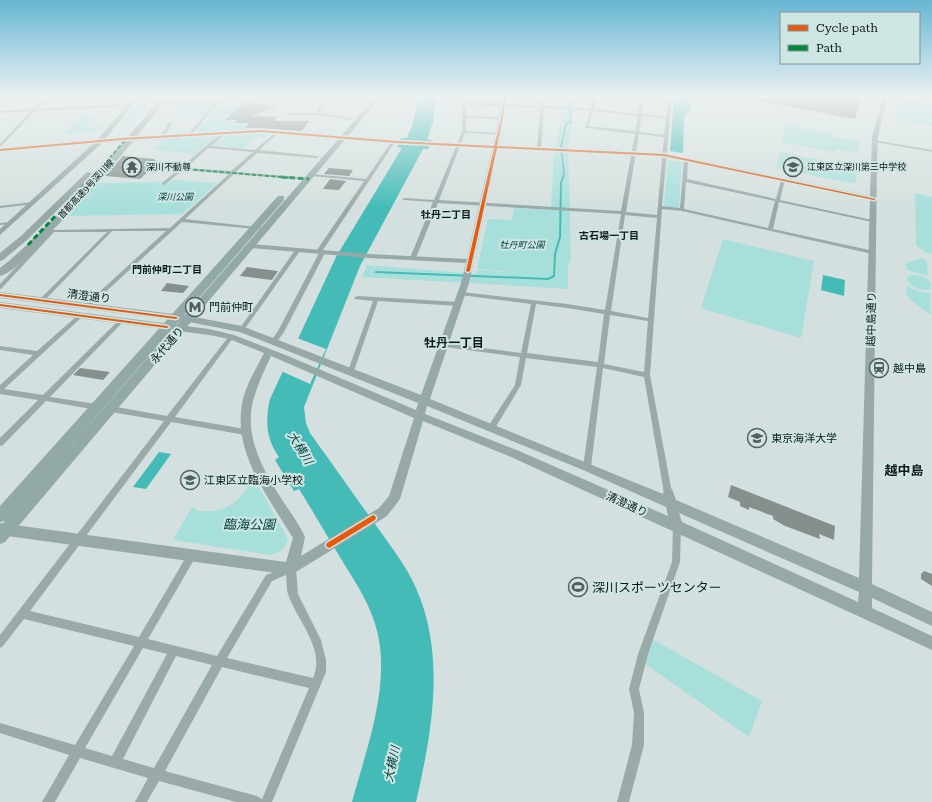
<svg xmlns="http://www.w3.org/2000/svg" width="932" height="802" viewBox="0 0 932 802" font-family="'Roboto Serif','Noto Sans JP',serif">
<rect width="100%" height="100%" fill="#d4e0df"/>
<path fill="#a7dfdb" d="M142 97H153L136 120 120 123Z
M562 97H574V109L568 147 571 259 568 267V289L362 277 367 265 476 274 478 270 532 274 477 269 488 219 512 220 514 208 551 210 554 147H556L563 109Z
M898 99 932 104V126L894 120Z
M213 102 203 115H175L183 104Z
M252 103 239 115H225L221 120H236L234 123H251L244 130 194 134 203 122H206L218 109Z
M81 116 94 117 86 127 106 126 103 129 64 135Z
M786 125 833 133V137L859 141 858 153 835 149V152L780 142Z
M255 133 270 135 266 138 257 137 244 148 213 146 225 135Z
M217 136 195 154 155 150 161 139Z
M780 152 857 167 856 184 776 168Z
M668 160 682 162 679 208 664 206Z
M174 180 217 183 182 214 65 216 96 183 161 182Z
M915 193 932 197V254L925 252 916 245Z
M723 239 814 261 801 338 701 308Z
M922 258 927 261 928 276 907 270 906 263Z
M911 275 922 276 931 282V289C923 292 911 288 907 280V277Z
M907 286 917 291 930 293 931 314C926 312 908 299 906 293 906 291 907 288 907 286Z
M253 477 288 539 283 550 271 555 173 540 192 507 196 508 195 510C212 514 230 509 241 496 246 490 249 483 253 477Z
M652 639 762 701 749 737 644 663Z"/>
<path fill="#44bbb6" d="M419 97H436L433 122 427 139 432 140 428 149H423L360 266 304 407 306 423 310 433C332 463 353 494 375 524 389 544 406 565 416 588 446 656 432 732 416 802H352C367 746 395 676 373 618 366 598 354 580 343 562 328 538 314 513 299 489L294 491 275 460 279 457C266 439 265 421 270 399L336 257 402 148 397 147 401 138H407L412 126Z
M674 97H687L686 102 690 103V111L684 117 683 153 670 151Z
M823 275 845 280 844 296 821 290Z
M159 452 171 454 146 489 133 487Z"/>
<path fill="#d4e0df" d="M297 338 326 349 310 384 281 371Z"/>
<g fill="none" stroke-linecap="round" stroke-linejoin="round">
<path stroke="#44bbb6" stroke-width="1.5" d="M563 178 564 173 561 147 566 124 571 122 569 97"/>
<path stroke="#44bbb6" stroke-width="2" d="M376 272 548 279 554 276 555 254 560 237 561 183 563 177"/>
</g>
<path fill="#858f8e" d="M758 97H862L855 119 758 101Z
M244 103 277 106 251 116 277 117 274 121H309L302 131 261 128H246L249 123H235L237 120H225Z
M123 156 155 159 154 160 158 161 156 162 158 163 140 179 105 176Z
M329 168 353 170 349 176 324 174Z
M330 179 346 181 339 190 323 189Z
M247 267 278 271 272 280 240 276Z
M167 283 189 286 183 293 161 291Z
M80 368 110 372 103 380 73 375Z
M731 485 835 526 834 540 819 534 820 539 785 526 773 519V516L749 507V510L740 506V502L728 497Z
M924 571 932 574V586L921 579V574Z"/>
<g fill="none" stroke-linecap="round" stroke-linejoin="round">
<path fill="#9aaaa9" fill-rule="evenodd" d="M45 97H49L38 109 66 107 76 97H80L70 107 130 104 132 105 130 106 35 111 0 147V144L31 111 0 113V111L33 109Z
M238 97H242L239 100 220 101 189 137H188V135L216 101 165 104 163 103 165 102 238 98Z
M295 97H346L328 98 319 113 354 119 352 120 317 115H285L286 113H316L325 98H297Z
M463 97H467L466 116 502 117 504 118 502 119 466 118V131L498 133 500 134 498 135 465 133 439 200 621 211 635 134 585 128 590 111 544 108 541 149 539 150 537 149 540 108 504 106 502 105 504 104 541 106V97H545L544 106 590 109 594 97H598L594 109 638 114 641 98 636 97 668 99V97H672L662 206 680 208 684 160 686 159 688 160 687 179 776 199 781 180 783 179 785 180 780 200 872 220 874 221 872 222 779 202 773 229 874 251V253L872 254 682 211 662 209 650 375 672 493 671 496 668 497 665 496 664 493 644 377 603 368 591 467 590 469 587 470 584 469 583 467 597 367 526 358 521 385 494 430H488L487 428 515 385 520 357 445 347 442 345 445 343 521 353 531 304 460 295V293L462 292 567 304 605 310 621 214 438 203 416 258 413 260 411 259 410 258 433 202 404 200 402 199 404 198 434 200 462 132ZM644 99 668 101 666 117 642 114ZM593 111 638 116 635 131 588 126ZM642 116 666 119 664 135 639 132ZM639 134 664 137 657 215 626 212ZM686 182 775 201 768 228 684 209ZM625 215 657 218 648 318 611 311ZM536 304 567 308 604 314 598 362 527 353ZM610 315 648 321 644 372 604 364Z
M169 123 172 124 162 139H160L159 138Z
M223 132 226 133 211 146 255 150 276 132 278 133 277 134 259 150 317 156 319 157 317 158 257 153 236 172 309 178 311 179 309 180 234 174 185 219 265 228H267V230L182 222 89 307H85V305L166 231H112L43 302 41 303 38 301 107 232H54L2 288 0 289V284L51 230 170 228 229 174 183 170 164 185 162 184V183L178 170 161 168 159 167 161 166 181 167ZM208 148 253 152 231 171 186 168Z
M874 140 932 150V152L875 142H874Z
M392 141 395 142 323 250 325 253 284 332 276 343H272L271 341 278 331 319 253 317 250 364 181 311 176 309 175 311 174 366 179Z
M32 202 34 203V204L0 208V206Z
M10 222H12V224L0 225V223Z
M297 249 300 251 244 330H240L239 329 240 328 295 250Z
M357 296 459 302 462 304 459 306 378 301 354 371 351 373 348 371 373 301 355 299 354 298Z
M80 314 83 316 82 317 4 389 43 395 118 321H122L123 322 122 323 50 397 97 404 100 405 101 407 100 409 97 410 46 401 3 445 0 446V438L38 400 0 394V385L33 355 0 350V346L37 351 78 315Z
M231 335 233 336 234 337 233 338 175 417 245 429 248 430 249 432 248 434 245 435 171 422 30 611 139 637 189 552 192 551 195 552 196 555 195 558 148 639 217 656 266 575 291 565 294 566 296 569 298 594 321 640 326 660V672L272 802H236L159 781 147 802H135L148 778 80 758 55 802H42L69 755 0 733V723L75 745 134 646 24 619 3 646 0 648V635L164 421 111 412 108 411 107 409 108 407 111 406 167 416 229 336ZM286 575C287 581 286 588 288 594 297 621 326 649 313 678L227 658 272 581ZM143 648 167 654 112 756 85 748ZM176 656 212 665 154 768 123 759ZM222 667 309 688 262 799 257 796 165 771Z
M677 522 680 523 681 526 680 562 648 654 639 689 644 713V745L629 802H617L632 745 634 713 629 689 638 654 672 562 673 526 674 523Z"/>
<path fill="#96a9a8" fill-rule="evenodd" d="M134 97H139L105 139 261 129 397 140 493 145 501 106 465 105 463 104 465 103H502L503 97H507L499 145 664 153 870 196 872 137 883 97H887L878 137 877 158 872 584 932 612V626L872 598V608L932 636V650L511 457 423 421 400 499 387 516 291 575 0 535V523L286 562 293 538C269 498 233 453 242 404 245 386 256 369 264 353L229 339 209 335 0 308V302L209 329 234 335 288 356 416 410 418 403 240 332 189 322 0 298V292L189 316 242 326 421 395 461 283 466 263 369 258 251 248 247 246 251 244 369 254 467 259 492 148 397 144 261 133 102 143 0 235V229L94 143 0 152V148L98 139ZM498 149 664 157 870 200 859 578 676 500 672 489 668 488 664 489 663 494 430 399 469 283ZM271 356 414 418 389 496 379 508 301 556 305 537C299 523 289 511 281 498 263 470 244 436 253 401 257 386 264 371 271 356ZM427 406 583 470 666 507 668 516 519 451 425 414ZM679 513 859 592 858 602 682 522Z
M916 97 932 98V100Z"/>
<path fill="#92a9a8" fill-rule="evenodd" d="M375 97H381L5 542 0 544V526L5 521 0 522V506L278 196H284V200L42 479Z"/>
<path fill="#98a8a7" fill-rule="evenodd" d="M161 97H167C128 151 83 201 36 247 26 256 13 273 0 276V268C22 251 41 231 60 212 96 175 129 137 161 97Z
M87 172 94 174 27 240 3 260 0 261V253L21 236Z"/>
<path stroke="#00873e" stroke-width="2" stroke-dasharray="4.5 2" stroke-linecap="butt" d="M161 167 293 178
M92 178 127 138"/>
<path stroke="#00873e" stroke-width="3" stroke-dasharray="5.5 3" stroke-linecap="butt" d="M281 177 309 179
M28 245 92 177"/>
<g stroke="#cee6e3" stroke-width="3">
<path id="cycleway" d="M504 97H506L503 118 497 146 664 154 876 199 874 200 664 156 497 148 470 271 468 272 466 271 494 148 397 143 261 132 122 140 0 151V149L122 138 261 130 397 141 494 146 501 118Z
M0 294 176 317 178 318 176 319 0 296Z
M0 304 167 326 169 327 167 328 0 306Z
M373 515 375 516 376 518 375 520 331 547 329 548 327 547 326 545 327 543Z"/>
</g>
<use href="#cycleway" fill="#e8590c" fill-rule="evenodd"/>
</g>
<linearGradient id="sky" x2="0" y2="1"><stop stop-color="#66b7d4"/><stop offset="0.46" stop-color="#ecf1f1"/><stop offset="1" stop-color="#ecf1f1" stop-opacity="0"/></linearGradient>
<rect width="932" height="209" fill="url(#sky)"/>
<defs>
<g id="temple-ring" transform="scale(1)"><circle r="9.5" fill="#cee6e3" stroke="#555e5e" stroke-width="1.5"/><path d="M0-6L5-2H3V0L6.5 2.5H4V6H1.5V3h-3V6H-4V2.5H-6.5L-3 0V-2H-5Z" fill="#555e5e"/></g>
<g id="school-ring" transform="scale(1)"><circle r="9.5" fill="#cee6e3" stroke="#555e5e" stroke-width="1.5"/><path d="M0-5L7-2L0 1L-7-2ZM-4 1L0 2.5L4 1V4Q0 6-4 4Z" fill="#555e5e"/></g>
<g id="metro-ring" transform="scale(1)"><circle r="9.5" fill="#cee6e3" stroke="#555e5e" stroke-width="1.5"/><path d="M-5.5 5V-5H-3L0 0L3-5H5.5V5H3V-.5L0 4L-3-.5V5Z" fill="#555e5e"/></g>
<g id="station-ring" transform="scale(1)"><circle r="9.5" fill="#cee6e3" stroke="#555e5e" stroke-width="1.5"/><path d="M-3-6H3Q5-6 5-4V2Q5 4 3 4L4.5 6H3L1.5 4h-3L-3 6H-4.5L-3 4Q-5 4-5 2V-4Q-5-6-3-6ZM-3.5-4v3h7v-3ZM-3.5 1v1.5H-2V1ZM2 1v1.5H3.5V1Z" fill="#555e5e"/></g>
<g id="university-ring" transform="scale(1)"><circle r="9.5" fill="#cee6e3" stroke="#555e5e" stroke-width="1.5"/><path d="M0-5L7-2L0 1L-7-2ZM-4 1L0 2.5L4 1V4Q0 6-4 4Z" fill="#555e5e"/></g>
<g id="stadium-ring" transform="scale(1)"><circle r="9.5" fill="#cee6e3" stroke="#555e5e" stroke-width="1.5"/><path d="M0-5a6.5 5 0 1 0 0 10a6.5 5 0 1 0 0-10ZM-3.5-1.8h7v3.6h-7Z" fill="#555e5e"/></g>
</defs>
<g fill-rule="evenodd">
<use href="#temple-ring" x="132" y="167"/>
<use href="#school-ring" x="793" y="167"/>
<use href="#metro-ring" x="195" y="307"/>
<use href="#station-ring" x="879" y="368"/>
<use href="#university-ring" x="757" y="438"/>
<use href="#school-ring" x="190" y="480"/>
<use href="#stadium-ring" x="578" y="587"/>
</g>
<g text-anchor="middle" stroke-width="4" stroke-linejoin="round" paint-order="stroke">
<g font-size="9" fill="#101818" stroke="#cee6e3" text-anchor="start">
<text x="146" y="170">深川不動尊</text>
<text x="807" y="170">江東区立深川第三中学校</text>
</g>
<g font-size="9" fill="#101818" stroke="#cee6e3">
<text transform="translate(86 189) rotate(-47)" y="3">首都高速9号深川線</text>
</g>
<g font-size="9" font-style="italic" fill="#00403d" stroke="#cee6e3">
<text x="175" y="200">深川公園</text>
<text x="522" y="248">牡丹町公園</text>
</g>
<g font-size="10" font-weight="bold" fill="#101818" stroke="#cee6e3">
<text x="446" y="218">牡丹二丁目</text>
<text x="609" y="239">古石場一丁目</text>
<text x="167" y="273">門前仲町二丁目</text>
</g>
<g font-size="11" fill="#101818" stroke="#cee6e3">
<text transform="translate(89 296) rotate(7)" y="4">清澄通り</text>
<text transform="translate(871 319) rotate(-89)" y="4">越中島通り</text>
<text transform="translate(167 345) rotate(-49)" y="4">永代通り</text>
<text transform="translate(627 504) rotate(24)" y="4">清澄通り</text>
</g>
<g font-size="11" fill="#101818" stroke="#cee6e3" text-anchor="start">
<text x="209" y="311">門前仲町</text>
<text x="893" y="372">越中島</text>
<text x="771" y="442">東京海洋大学</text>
<text x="204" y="484">江東区立臨海小学校</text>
</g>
<g font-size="12" font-weight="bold" fill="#101818" stroke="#cee6e3">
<text x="454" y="347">牡丹一丁目</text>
</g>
<g font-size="12" font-style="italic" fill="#00403e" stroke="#cee6e3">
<text transform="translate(300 448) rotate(58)" y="4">大横川</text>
<text transform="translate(392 764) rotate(-78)" y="4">大横川</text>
</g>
<g font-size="13" font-weight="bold" fill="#101818" stroke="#cee6e3">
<text x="904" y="475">越中島</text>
</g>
<g font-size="13" font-style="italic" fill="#00403d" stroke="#cee6e3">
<text x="249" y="529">臨海公園</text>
</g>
<g font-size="13" fill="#101818" stroke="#cee6e3" text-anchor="start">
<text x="592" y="592">深川スポーツセンター</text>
</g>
</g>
<rect x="780" y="12" width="140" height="52" fill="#cee6e3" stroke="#829492"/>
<rect x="788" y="25" width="20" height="6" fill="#e8590c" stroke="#829492"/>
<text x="816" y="32" font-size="12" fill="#101818">Cycle path</text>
<rect x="788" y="45" width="20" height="6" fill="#00873e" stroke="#829492"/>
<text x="816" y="52" font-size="12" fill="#101818">Path</text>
</svg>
